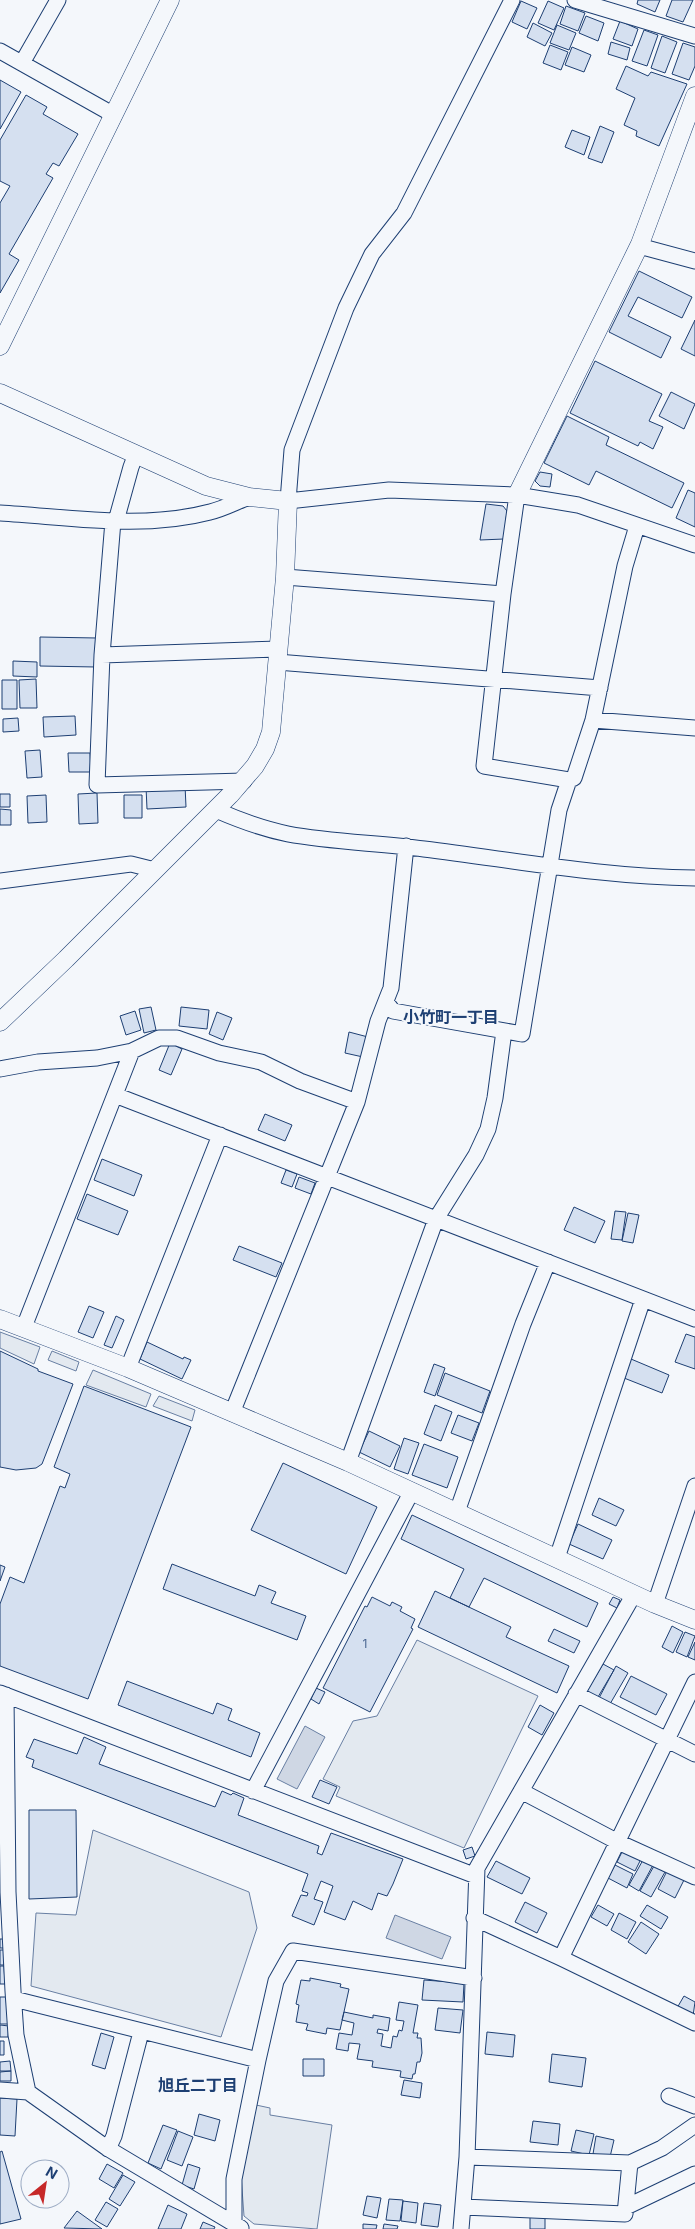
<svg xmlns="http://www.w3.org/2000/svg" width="695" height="2229" viewBox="0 0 695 2229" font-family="Inter,'Noto Sans JP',sans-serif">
<rect width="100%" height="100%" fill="#f4f7fb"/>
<path fill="#e3e9f0" stroke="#687fa3" d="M0 1332 40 1347 34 1364 0 1348Z
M52 1351 79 1362 76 1371 48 1360Z
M93 1370 151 1394 146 1407 86 1385Z
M159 1396 195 1410 192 1421 153 1406Z
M417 1640 538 1696 464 1848 336 1796 340 1787 323 1779 353 1721 377 1716Z
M93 1830 249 1892 257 1928 221 2037 31 1986 36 1913 76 1915Z
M256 2105 270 2108V2115L332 2125 317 2229 254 2224 244 2216 241 2175Z"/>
<path fill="#cfd7e4" stroke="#687fa3" d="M305 1726 325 1737 297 1789 277 1779Z
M395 1915 451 1937 442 1959 386 1938Z"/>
<path fill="#d5e0f0" stroke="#1d3f73" d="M638 0H660L655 12 637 4Z
M672 0H693L683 22 666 16Z
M521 1 537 8 527 29 512 22Z
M548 1 564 8 554 30 538 23Z
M566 6 585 13 578 31 560 24Z
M586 16 604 23 598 41 579 33Z
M620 21 638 29 632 46 613 39Z
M533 23 552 33 545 46 527 37Z
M557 25 576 33 569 50 550 43Z
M644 30 658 35 647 66 632 61Z
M662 36 677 42 665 73 651 68Z
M611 42 630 48 627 60 608 54Z
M683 43 695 47V66L689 80 672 74Z
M550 45 568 52 561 70 543 63Z
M572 47 591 55 584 72 565 65Z
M626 66 648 76 651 72 687 84 659 146 636 136 637 131 624 125 635 98 616 89Z
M0 80 21 92 0 129Z
M26 95 47 107 43 114 78 134 59 166 53 163 46 174 53 178 9 254 19 260 0 293V203L10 186 0 181V140Z
M600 126 614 132 602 163 588 158Z
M572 130 590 137 584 155 565 147Z
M639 271 692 297 682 318 638 297 628 316 671 337 661 358 609 332Z
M695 320V356L681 349Z
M595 361 662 394 649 421 663 427 653 449 640 442 638 446 570 413Z
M671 392 695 404 684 429 659 416Z
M567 416 609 437 606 445 684 483 672 508 596 471 589 485 544 463Z
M540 472 552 474 550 487 540 486 535 481Z
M688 490 695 493V527L676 518Z
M486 504 503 506 507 511 504 539 480 540Z
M40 637 97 638 96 667 40 666Z
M13 661 37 662V677L13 676Z
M36 679 37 708H20L19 680Z
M2 680H17V709H2Z
M75 716 76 735 44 737 43 717Z
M18 718 19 731 3 732V719Z
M40 750 42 777 27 778 25 751Z
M68 753H90L91 772H69Z
M185 785 186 807 147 809 146 787Z
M97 793 98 823 79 824 78 794Z
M0 794H10V807H0Z
M46 795 47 822 28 823 27 796Z
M124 795H142V818H124Z
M0 809 11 810V825H0Z
M151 1007 156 1030 144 1033 139 1009Z
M181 1007 209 1010 207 1029 179 1026Z
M135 1011 141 1030 126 1035 120 1016Z
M217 1012 232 1018 223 1040 209 1034Z
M349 1032 368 1037 363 1057 345 1053Z
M170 1043 182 1049 171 1075 159 1070Z
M265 1114 292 1125 285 1141 258 1130Z
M102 1159 142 1175 134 1196 94 1180Z
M286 1170 297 1174 292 1187 281 1183Z
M299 1177 315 1183 311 1194 295 1188Z
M87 1194 128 1211 118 1235 77 1219Z
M574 1207 605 1221 595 1243 564 1230Z
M615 1211 626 1212 622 1240 611 1239Z
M628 1213 639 1215 633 1243 622 1241Z
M239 1246 282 1263 276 1277 233 1260Z
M89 1306 104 1312 93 1338 78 1332Z
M116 1316 124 1320 112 1348 104 1345Z
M686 1334 695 1337V1369L675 1362Z
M147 1342 183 1359 184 1357 191 1360 182 1379 140 1359Z
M0 1351 38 1369V1371L73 1384 42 1464 36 1468 16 1470 0 1467Z
M631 1359 669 1375 662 1393 624 1378Z
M434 1364 445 1368 435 1396 424 1392Z
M445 1373 490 1391 482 1413 437 1395Z
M84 1386 191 1427 88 1699 0 1666V1604L10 1577 24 1583 60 1486 65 1488 70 1474 54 1467Z
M435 1405 452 1412 441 1441 424 1434Z
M458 1415 479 1423 472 1441 451 1433Z
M369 1431 400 1446 390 1467 359 1452Z
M404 1438 419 1443 408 1474 394 1469Z
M424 1444 458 1457 447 1488 412 1475Z
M283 1463 377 1507 346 1574 251 1530Z
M599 1498 624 1510 616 1526 592 1515Z
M412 1515 598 1603 587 1627 484 1578 469 1607 450 1598 464 1569 401 1539Z
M578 1524 612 1540 603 1559 569 1544Z
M172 1564 255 1596 259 1585 276 1592 271 1603 306 1616 297 1640 163 1589Z
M0 1565 5 1567 0 1581Z
M435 1591 511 1627 506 1637 569 1666 557 1693 418 1627Z
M372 1597 390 1606 392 1602 402 1607 400 1611 415 1619 411 1628 413 1629 370 1712 323 1688 365 1606 367 1607Z
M613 1597 620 1600 617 1608 609 1604Z
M672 1626 683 1632 673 1653 662 1647Z
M554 1629 580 1641 574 1653 548 1641Z
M685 1632 695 1636 687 1657 676 1652Z
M695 1642V1660L688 1657Z
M603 1664 614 1670 598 1697 587 1691Z
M616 1666 628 1673 610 1704 599 1698Z
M631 1676 667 1694 656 1715 620 1697Z
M127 1681 213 1714 217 1703 232 1709 228 1720 260 1733 251 1757 118 1705Z
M316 1688 325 1692 319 1704 311 1699Z
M540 1705 554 1713 542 1735 528 1727Z
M84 1737 106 1747 99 1764 215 1807 222 1791 231 1795 233 1793 244 1798 238 1815 319 1846 317 1853 322 1855 331 1833 403 1859 393 1884 387 1896 378 1893 372 1910 353 1901 345 1920 324 1912 333 1886 321 1881 314 1899 323 1902 314 1925 292 1916 301 1895 307 1896 308 1893 302 1891 308 1874 32 1767 34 1760 26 1757 34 1739 77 1754Z
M320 1780 337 1787 329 1804 312 1797Z
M29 1810H76L77 1897 29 1899Z
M472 1847 475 1856 466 1859 463 1850Z
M623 1850 641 1859 635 1871 617 1862Z
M643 1860 653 1865 639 1891 629 1885Z
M496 1861 530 1878 522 1894 487 1877Z
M615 1865 633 1874 627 1888 608 1878Z
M654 1866 665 1872 651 1897 640 1891Z
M667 1871 684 1880 675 1898 658 1889Z
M525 1902 547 1913 537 1933 515 1922Z
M598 1905 614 1914 607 1926 591 1917Z
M647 1905 668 1917 661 1929 640 1916Z
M619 1913 636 1922 627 1939 611 1930Z
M641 1922 659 1934 646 1954 628 1942Z
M0 1939H4V1948H0Z
M0 1950H4V1965H0Z
M0 1966H4L5 1984H0Z
M310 1978 341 1984 340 1987 349 1989 340 2030 327 2028 326 2034 306 2030 308 2024 296 2022 299 2005 296 2004 301 1980 310 1981Z
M424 1980 464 1983 463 2002 422 2000Z
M684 1996 695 2002 693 2016 677 2008Z
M0 1997H9V2024H0Z
M399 2002 418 2005 413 2033H418L417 2038H421L422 2053 420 2062H417L415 2074H413L412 2079 400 2077 401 2071 372 2067 373 2061 357 2059 360 2044 349 2043 348 2051 336 2049 339 2033 352 2035 354 2023 342 2020 344 2012 373 2018V2015L390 2018 388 2031 378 2029 377 2033 383 2034 381 2046 391 2048 393 2036 397 2037 399 2030 402 2031 404 2021 396 2020Z
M438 2008 463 2010 460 2033 435 2030Z
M0 2025 9 2026 8 2037H0Z
M487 2032 515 2035 513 2057 485 2054Z
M101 2033 114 2037 105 2069 92 2065Z
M0 2041H4V2055H0Z
M552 2054 586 2058 582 2087 549 2082Z
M303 2059H324V2076H303Z
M10 2061 11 2071H0V2062Z
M11 2071V2081H0V2072Z
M404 2080 422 2083 420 2098 401 2095Z
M0 2098 17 2099 15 2136 0 2135Z
M199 2114 220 2120 215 2141 194 2135Z
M533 2121 560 2124 558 2145 530 2142Z
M163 2125 177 2130 161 2169 148 2163Z
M576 2130 594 2134 589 2155 571 2151Z
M178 2131 193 2137 182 2166 167 2160Z
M596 2136 614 2140 610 2157 593 2154Z
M2 2151 21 2219 0 2224V2152Z
M107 2164 123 2173 114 2188 99 2179Z
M188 2164 200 2168 194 2189 182 2185Z
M123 2175 135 2182 120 2206 109 2199Z
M367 2196 381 2198 377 2218 363 2215Z
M389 2199 403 2200 400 2221 386 2220Z
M403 2201 418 2203 416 2223 401 2221Z
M106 2202 118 2209 107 2227 95 2220Z
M424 2203 441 2205 438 2227 421 2225Z
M168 2205 187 2214 181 2229H158Z
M77 2211 102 2229 64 2228Z
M530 2217H545V2229H530Z
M203 2222 215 2227 214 2229H200Z
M363 2224 377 2225 376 2229H363Z
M384 2224 398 2226 397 2229H383Z"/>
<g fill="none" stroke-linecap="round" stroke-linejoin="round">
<g stroke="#1d3f73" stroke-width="17">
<path id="minor" d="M512 0 404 213 372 254 346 308 292 450 288 501 389 490 517 495 578 505 695 545
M575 0 695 36
M0 51 114 115
M22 63 58 0
M639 246 695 261
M517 495 503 594 484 766 569 780
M0 513C69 517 142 530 210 512 223 509 236 502 249 497
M113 521 102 655 97 785 244 781
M116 521 131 467 136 454
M285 577 503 594
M102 655 279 649
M277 662 600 688
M593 720 695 728
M216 810C239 820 264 829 288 834 331 842 380 843 424 849 514 860 604 877 695 878
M0 881 131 864 155 870
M386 1002 393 1011 522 1034 559 810 569 780 574 778 593 720 625 566 637 526
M0 1069 38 1062 97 1058 132 1051 159 1038H177L219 1053 261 1062 300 1081 357 1102
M115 1095 695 1319
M24 1327 132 1051
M128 1368 220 1135
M232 1413 357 1102 378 1021 391 988 406 846
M348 1462 436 1219 476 1155 488 1129 495 1098 504 1031
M457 1512 523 1324 548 1262
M557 1558 643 1299
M655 1604 695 1486
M0 1693 476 1876
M576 1694 695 1754
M6 1695 8 1892 13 1991 16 2035 28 2092
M253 1791 412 1491
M521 1791 618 1842 695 1877
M474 1918 561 1958 695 2023
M561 1958 695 1682
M14 1999 258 2060
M0 2090 28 2092 107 2148 241 2228
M669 2096 695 2106
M108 2149 114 2136 141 2032
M467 2157 630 2163 662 2148 695 2125
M463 2207 625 2214 630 2163
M626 2207 695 2174
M234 2224V2179L258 2060 276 1981 293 1951 474 1978
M461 2229 467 2157 477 1868 634 1594"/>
</g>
<g stroke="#1d3f73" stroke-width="19">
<path id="tertiary" d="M0 346 170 0
M0 393 206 486 249 497 288 501 285 577 271 732 265 749 255 766 230 795 66 959 0 1022
M517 495 640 244 695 96
M0 1319 128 1368 348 1462 655 1604 695 1620"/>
</g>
<use href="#minor" stroke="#f4f7fb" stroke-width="15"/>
<use href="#tertiary" stroke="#f4f7fb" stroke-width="18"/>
</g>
<g text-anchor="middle" stroke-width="4" stroke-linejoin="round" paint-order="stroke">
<g font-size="12" fill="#4b6792">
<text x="365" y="1648">1</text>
</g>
<g font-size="16" font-weight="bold" fill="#1d3f73" stroke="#f4f7fb">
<text x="451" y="1023">小竹町一丁目</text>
<text x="198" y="2091">旭丘二丁目</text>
</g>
</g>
<g transform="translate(45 2184) rotate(30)"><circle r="24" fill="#f4f7fb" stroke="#9eadc5"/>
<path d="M0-4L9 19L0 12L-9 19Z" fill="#c62828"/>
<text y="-8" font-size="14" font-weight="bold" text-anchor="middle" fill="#1d3f73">N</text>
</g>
</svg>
